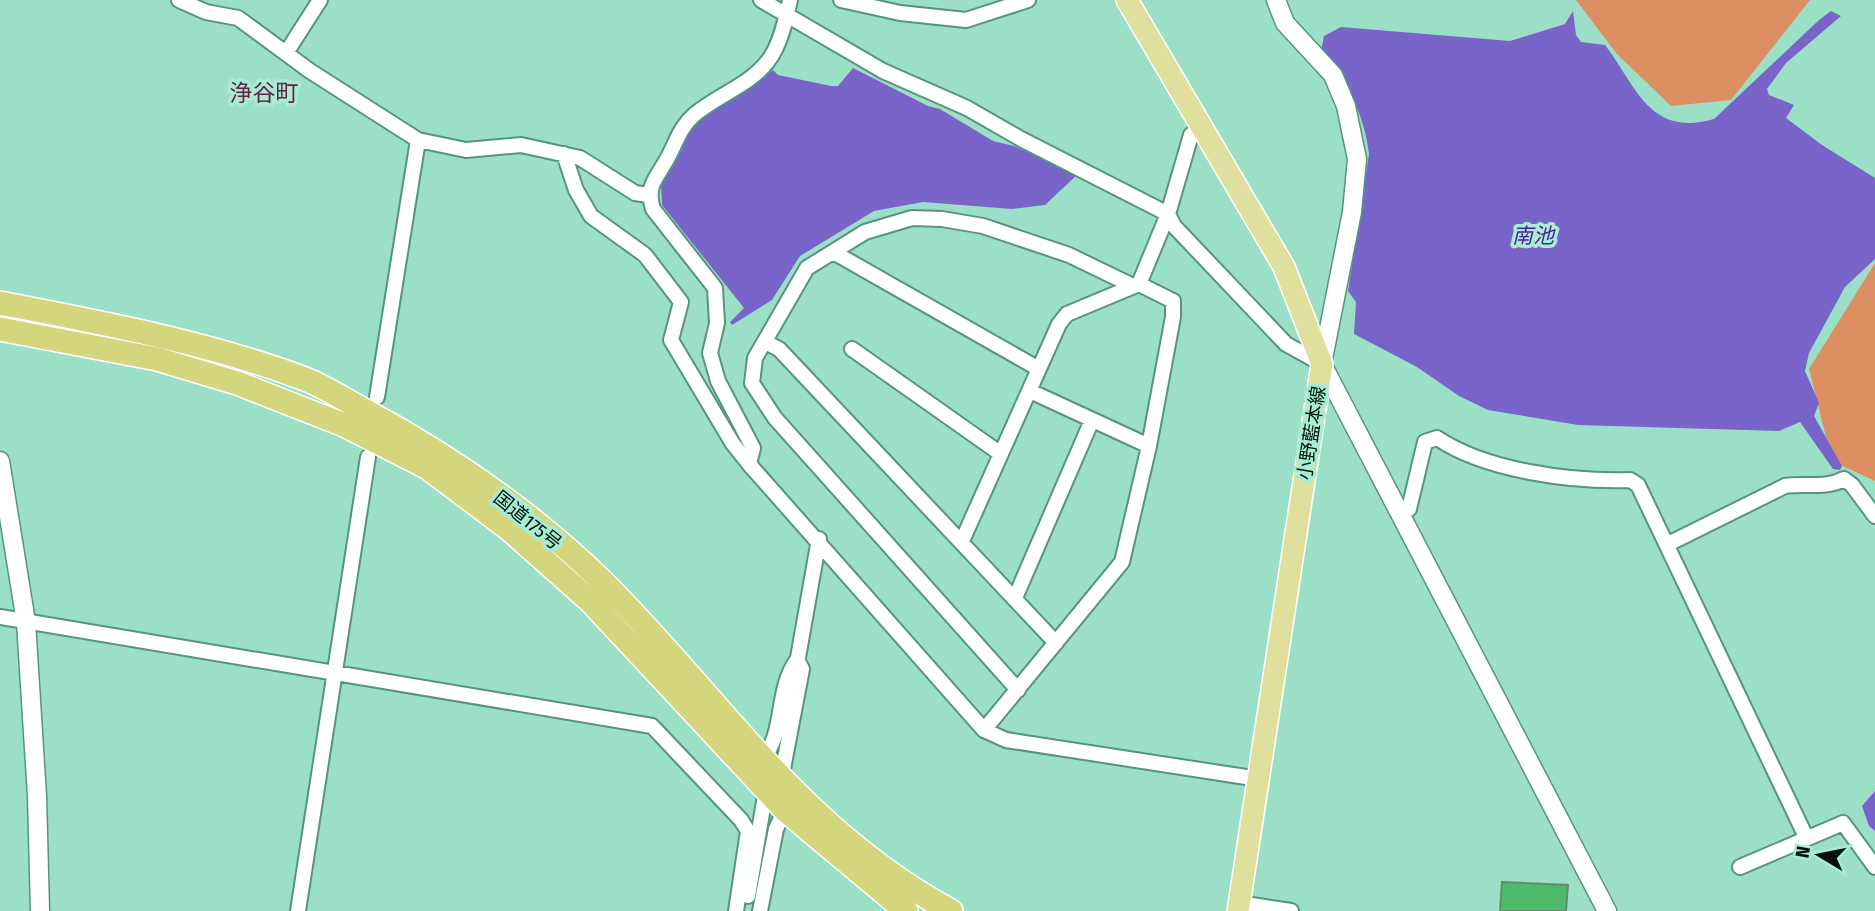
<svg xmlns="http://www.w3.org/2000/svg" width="1875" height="911" viewBox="0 0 1875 911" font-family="'Fira Sans Condensed','Noto Sans JP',sans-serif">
<rect width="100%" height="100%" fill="#9cdfc7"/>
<path fill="#db8f63" d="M1576 0H1810L1731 100 1671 106 1616 53Z
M1875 263V481L1832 461 1809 369Z"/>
<path fill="#7965ca" d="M1573 11 1576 35 1581 42 1605 45C1636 85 1649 138 1714 119L1819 20 1831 11 1841 16 1786 63 1767 89 1769 95 1794 105 1786 118 1822 145 1875 178V259L1845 287 1809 353 1805 371 1819 403 1814 416 1842 466 1840 470 1833 469 1800 422 1779 431 1578 425 1488 410 1459 396 1417 367 1354 334 1356 302 1348 291 1369 154C1364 114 1348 82 1321 51L1324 36 1341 27 1510 41 1565 24Z
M853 68 928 106 940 109 993 141 1014 146 1078 174 1045 205 1012 209 923 202 874 211 800 256 772 300 732 325 730 322 744 308 662 205 661 184 690 127 773 70 778 75 831 86H838Z
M1875 791V831L1869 826 1862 806Z"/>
<path fill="#4dba6c" stroke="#5f8e69" stroke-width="2" d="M1502 882 1568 885 1566 911H1500Z"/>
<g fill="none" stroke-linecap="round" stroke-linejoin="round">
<path stroke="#85c0aa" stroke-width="14" stroke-dasharray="14 7" stroke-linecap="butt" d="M770 822 774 793"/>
<g stroke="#559580" stroke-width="18">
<path id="minor" d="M179 0 206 12 238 18 310 71 418 140 466 150 521 145 580 158 635 193 648 195
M761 0 883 71 967 108 1021 139 1168 214 1174 226 1286 344 1322 364
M841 0 900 13 966 20 1028 0
M286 53 320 0
M564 154 576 190 591 216 645 255 681 302 671 340 733 444 749 464 984 730 1006 740 1259 779
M833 252 1039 369
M1139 284 1173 301V317L1149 446
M765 342 779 349 1056 643
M852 349 1001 454
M377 397 418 140
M749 464 753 448 718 381 710 353 717 323 715 288 653 209C646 187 655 180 666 161 676 144 679 128 694 115 717 95 749 86 768 61 780 46 786 19 790 0
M1401 514 1409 509 1425 442 1437 438C1486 471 1572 482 1630 480L1638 485 1806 837
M962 541 1059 324 1067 314 1139 284 1168 214 1191 135 1202 126
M1668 544 1785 486C1806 483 1825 489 1844 479L1852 485 1875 516
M1015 598 1092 420
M0 617 652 726 741 820 748 831 736 911
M796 669 819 539
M1018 690 775 418 752 383 755 358 807 268 865 232 912 218 942 219 983 226 1069 255 1133 286
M984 730 1122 562 1149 446 1030 391
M762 760C786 732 775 690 797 660L802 669 783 769 784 781
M1740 867 1843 823 1875 867
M748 896 766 790
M1239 903 1291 911
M298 911 368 457
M760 911 776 829 785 810"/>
</g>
<g stroke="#559580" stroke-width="21">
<path id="tertiary" d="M1276 0 1285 23 1333 75 1346 106 1357 159 1352 212 1322 364 1607 911
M0 461 26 622 37 796 40 911"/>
</g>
<g stroke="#fff" stroke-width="24">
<path id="primary" d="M1127 0 1284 267 1322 364 1238 911"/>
</g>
<g stroke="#fff" stroke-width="26">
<path id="trunk" d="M0 303C102 323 207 342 305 379 326 387 346 401 366 411 451 457 533 514 602 581 721 699 798 828 951 911
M0 329 157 359 237 383 344 425 428 468 509 529 590 601 785 810 906 911"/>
</g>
<use href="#minor" stroke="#fff" stroke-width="14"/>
<use href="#tertiary" stroke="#fff" stroke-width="18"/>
<use href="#primary" stroke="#dfe09e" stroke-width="21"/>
<use href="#trunk" stroke="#d4d67e" stroke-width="23"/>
</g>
<g text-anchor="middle" stroke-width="7" stroke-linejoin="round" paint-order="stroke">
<g font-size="19" fill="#001009" stroke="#a9ecd4">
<text transform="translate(1311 433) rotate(-81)" y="7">小野藍本線</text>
<text transform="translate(528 520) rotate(39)" y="7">国道175号</text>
</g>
<g font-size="21" font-style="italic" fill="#4a239c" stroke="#a9ecd4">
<text x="1533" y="243">南池</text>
</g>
<g font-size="23" fill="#612244" stroke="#a9ecd4">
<text x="264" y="101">浄谷町</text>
</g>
</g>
<g transform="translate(1819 855) rotate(280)" stroke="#a9ecd4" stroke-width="5" paint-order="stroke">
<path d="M0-5L12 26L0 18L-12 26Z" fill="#001009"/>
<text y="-10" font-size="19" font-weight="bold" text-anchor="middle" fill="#001009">N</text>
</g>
</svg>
